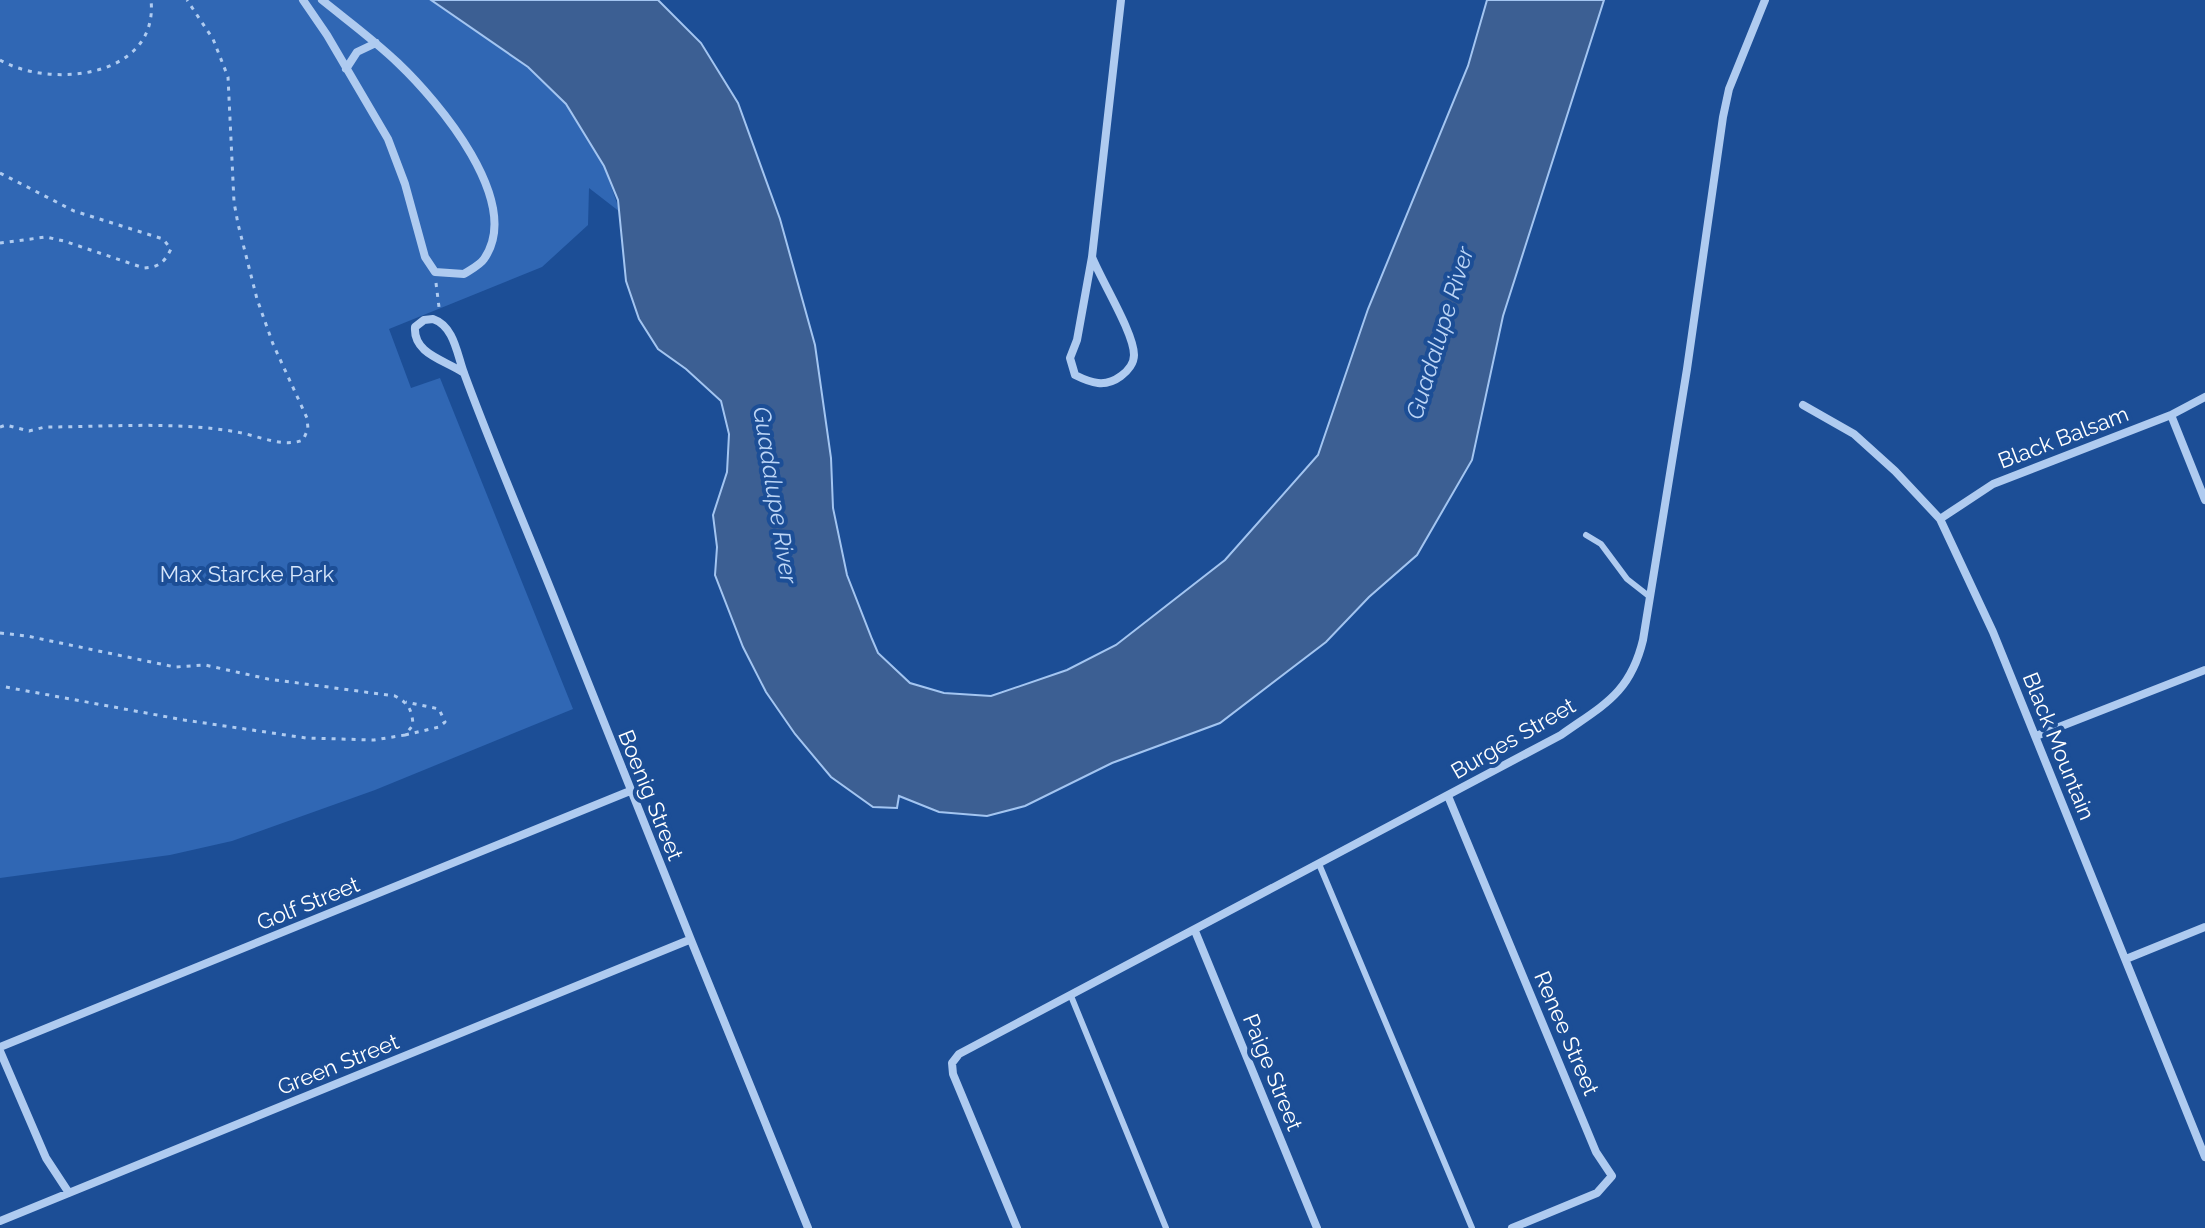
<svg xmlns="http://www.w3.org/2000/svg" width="2205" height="1228" viewBox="0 0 2205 1228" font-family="Raleway,sans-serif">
<rect width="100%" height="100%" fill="#1c4e96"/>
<path fill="#3067b4" d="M0 0H431L528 67 566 104 604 166 620 212 589 188 588 225 542 267 389 329 411 388 440 378 573 709 375 790 232 841 170 855 0 878Z"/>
<path fill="#3c5f93" stroke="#a3c5f1" stroke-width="2" d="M431 0H658L701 43 738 103 780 219 815 345 831 458 833 508 847 575 872 639 878 653 910 683 944 693 991 696 1067 670 1116 645 1225 560 1318 455 1368 309 1468 66 1487 0H1604L1503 316 1472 460 1417 555 1369 597 1326 642 1220 723 1112 763 1025 806 987 816 939 812 899 796 897 808 873 807 831 777 795 734 766 692 743 647 715 575 717 547 713 515 727 472 729 434 721 401 686 369 658 349 639 319 626 281 618 200 604 166 566 104 528 67Z"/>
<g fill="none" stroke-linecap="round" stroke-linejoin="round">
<path stroke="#afcbf0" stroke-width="3" stroke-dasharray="4 6" stroke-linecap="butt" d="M0 60C50 89 159 78 151 0
M0 173 74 211 163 239 171 249C164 263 159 267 144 268L64 241 46 237 0 243
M436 283 439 307
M0 427 6 425 29 431 45 427C108 427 175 421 237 432 259 436 283 448 303 440L308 429 307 418 273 344 257 299 238 224 234 202 228 77 213 39 187 0
M0 633 27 636 175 667 205 665 268 679 395 696C408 703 412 709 413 725L405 735 374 740 306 738 184 720 0 686
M405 735 439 727 445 722 439 709 406 702"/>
<path stroke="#afcbf0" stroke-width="6" d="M1586 535 1601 544 1627 579 1650 597
M1319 864 1472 1228
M1071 996 1166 1228"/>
<path stroke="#afcbf0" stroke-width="8" d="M303 0 327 35 388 139 405 184 425 257 435 272 464 274C470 270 480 265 484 259 524 202 438 101 398 63 374 40 348 21 322 0
M346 69 357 52 376 43
M1092 257C1102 282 1134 333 1134 355 1134 363 1128 371 1121 376 1105 388 1091 383 1075 375L1070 358 1077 340Z
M1092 257 1121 0
M433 319C454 326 457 354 464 373 445 360 413 354 415 327L424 320Z
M464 373C494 455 529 534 561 615 643 820 724 1024 808 1228
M1803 405 1854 434 1895 471 1940 519 1993 632 2205 1157
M2171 415 2205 500
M1940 519 1993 484 2171 415 2205 397
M2036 736 2205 670
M1448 796 1596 1152 1612 1176 1597 1193 1512 1228
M1195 931 1317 1228
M2126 959 2205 927
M0 1047 630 791
M0 1051 46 1158 69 1193
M0 1221 689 940
M1017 1228 953 1074 952 1063 959 1054 1561 735C1603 705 1630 694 1643 640L1687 369 1723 117 1729 89 1765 0"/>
</g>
<g text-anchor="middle" stroke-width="8" stroke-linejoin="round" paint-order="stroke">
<g font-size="22" fill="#fff" stroke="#1c4e96">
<text transform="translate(2063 437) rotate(-21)" y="8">Black Balsam</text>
<text transform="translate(1513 738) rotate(-30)" y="8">Burges Street</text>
<text transform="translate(2059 746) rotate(68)" y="8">Black Mountain</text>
<text transform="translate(651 795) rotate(68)" y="8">Boenig Street</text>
<text transform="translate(308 903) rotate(-22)" y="8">Golf Street</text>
<text transform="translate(1567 1033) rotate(67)" y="8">Renee Street</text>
<text transform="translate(338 1064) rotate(-22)" y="8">Green Street</text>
<text transform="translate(1273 1072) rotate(68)" y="8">Paige Street</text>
</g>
<g font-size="22" fill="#d6e6fb" stroke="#1c4e96">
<text x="247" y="582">Max Starcke Park</text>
</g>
<g font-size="24" font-style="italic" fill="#bcd5f6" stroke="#1c4e96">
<text transform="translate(1440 333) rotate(-73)" y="8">Guadalupe River</text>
<text transform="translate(775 495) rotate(81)" y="8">Guadalupe River</text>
</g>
</g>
</svg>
